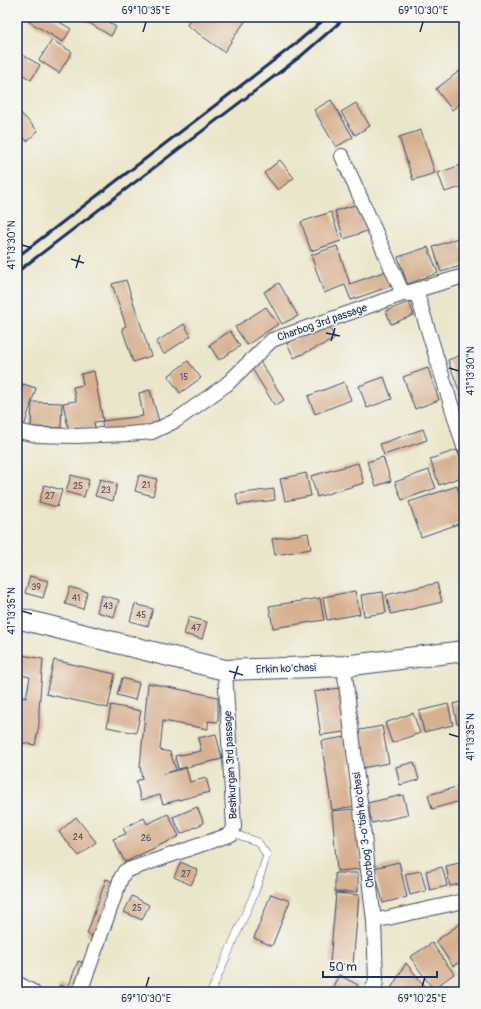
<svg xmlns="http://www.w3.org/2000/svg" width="481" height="1009" viewBox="0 0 481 1009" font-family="Pangolin,sans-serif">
<rect width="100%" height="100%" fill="#f6f6f2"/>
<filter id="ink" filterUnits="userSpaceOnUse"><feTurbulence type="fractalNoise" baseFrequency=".025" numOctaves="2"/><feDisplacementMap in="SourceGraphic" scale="8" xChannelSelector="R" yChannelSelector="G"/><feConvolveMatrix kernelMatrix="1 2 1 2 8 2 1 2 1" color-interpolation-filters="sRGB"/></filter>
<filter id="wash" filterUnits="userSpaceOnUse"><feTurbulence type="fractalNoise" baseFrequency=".012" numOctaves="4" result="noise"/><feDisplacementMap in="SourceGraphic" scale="16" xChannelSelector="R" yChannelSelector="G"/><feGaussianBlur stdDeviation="0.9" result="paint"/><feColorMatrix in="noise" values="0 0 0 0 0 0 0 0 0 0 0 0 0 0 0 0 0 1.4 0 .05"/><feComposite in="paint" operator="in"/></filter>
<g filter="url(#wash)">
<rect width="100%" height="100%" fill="#ebe6ca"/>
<g id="blocks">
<path fill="#d7b090" d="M30 17H51L71 29 63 42 28 21Z
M79 17H100L116 27 111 36Z
M192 17H248L224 52 187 25Z
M52 40 72 52 59 73 39 60Z
M17 52 40 65 31 80 17 71Z
M462 69 464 71V101L452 110 436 89Z
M331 100 353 137 336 147 314 110Z
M356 103 370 126 355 135 341 112Z
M17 109 38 131 27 141 17 131Z
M421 130 435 173 413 180 399 137Z
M280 160 294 178 278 190 264 173Z
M464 164V186L445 192 438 173Z
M358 204 367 231 344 239 335 211Z
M331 212 341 241 311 251 301 222Z
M458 238 464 256V265L441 272 433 247Z
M337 246 350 284 386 271 391 286 351 300 345 285 324 293 311 255Z
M428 247 438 273 407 284 398 257Z
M126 280 151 356 133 362 122 328 126 326 112 284Z
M279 283 298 316 282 324 264 292Z
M409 302 414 315 391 324 386 311Z
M266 307 278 324 247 345 235 327Z
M184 324 191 336 164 354 156 342Z
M328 324 335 339 294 358 287 343Z
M230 331 240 346 219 360 209 345Z
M464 354V404L448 360Z
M188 361 201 378 180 393 168 376Z
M260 361 284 400 275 406 251 367Z
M428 368 439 400 415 409 403 377Z
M94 371 103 421 94 422 95 428 69 433 63 403 76 401 73 387 83 385 81 374Z
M384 377 392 399 367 408 359 386Z
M344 382 351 400 315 414 308 396Z
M23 384 36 388 23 430 17 428V402Z
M150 390 159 421 156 426 103 433 102 421 143 416 139 393Z
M32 402 62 403 61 428 31 427Z
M423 429 427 440 384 455 380 444Z
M457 450 464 468V476L439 485 430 459Z
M383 457 391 481 376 486 367 462Z
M358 463 364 483 317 497 311 476Z
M429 470 436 488 402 500 395 482Z
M306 473 311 496 285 501 280 479Z
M71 475 89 480 84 497 66 492Z
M139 475 157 479 153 496 135 491Z
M100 479 117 484 113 501 95 496Z
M44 485 62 490 57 507 39 502Z
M457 486 464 506V522L421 537 409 502Z
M274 489 275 500 238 505 236 494Z
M308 533 311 549 275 555 272 539Z
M30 576 48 581 43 598 25 593Z
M437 583 442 602 391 614 386 595Z
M70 587 87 592 83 609 65 604Z
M355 591 360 614 327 620 323 597Z
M383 592 386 613 364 616 361 595Z
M101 595 119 600 114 617 97 612Z
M320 598 324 620 273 628 269 606Z
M135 604 153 609 148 626 130 621Z
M189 617 207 622 202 639 184 634Z
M17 654 43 659 39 710V725L35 745 17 742 19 727 17 726V696L26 698 30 677 17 674Z
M54 660 115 674 108 708 46 694Z
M122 678 139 683 135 700 117 695Z
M148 683 218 697V722L208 721V729L163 721 160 750 170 752 176 770 163 774 186 768 190 782 206 778 210 792 163 804 160 795 141 800 136 781 142 779 140 766Z
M339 688 345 732 321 735 314 692Z
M464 701V723L457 724 453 704Z
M448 704 453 725 424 732 419 711Z
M111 705 141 711 136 733 107 727Z
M413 713 420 733 392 743 385 723Z
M382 726 389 763 362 768 355 731Z
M216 734 222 759 178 769 175 756 201 751 198 738Z
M345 737 356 806 332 810 321 741Z
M414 762 419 780 400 785 396 767Z
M17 766 21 767 19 780 17 779Z
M463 785 464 800 432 809 428 795Z
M403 795 408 815 372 823 367 803Z
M197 807 204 823 181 834 173 817Z
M356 809 361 869 337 871 332 811Z
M168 814 179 836 125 862 113 839 126 834 123 828 144 818 147 824Z
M76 817 96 842 79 856 59 832Z
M181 862 198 870 191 885 174 877Z
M399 862 407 897 383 903 374 868Z
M464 862V883L450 886 446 866Z
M442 867 447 886 430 890 426 871Z
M421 871 426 891 410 895 405 874Z
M335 873H358V892H335Z
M106 879 117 883 98 938 87 934Z
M336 893 359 895 353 965 330 963Z
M271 894 290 901 272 946 254 938Z
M132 896 149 905 142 920 124 912Z
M461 923 464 928V959L453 966 436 941Z
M432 943 454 974 433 989 410 957Z
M78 961 88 964 77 992H57L60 985 68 988Z
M406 963 429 992H389Z
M339 975 358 985 354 992H330Z"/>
</g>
</g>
<g filter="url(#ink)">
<use href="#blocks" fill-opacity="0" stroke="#3a4a6e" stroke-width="1"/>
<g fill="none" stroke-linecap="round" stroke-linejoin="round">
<g stroke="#3a4a6e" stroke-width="8">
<path id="lane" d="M211 992 255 892 267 855 258 842 232 833"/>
</g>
<g stroke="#3a4a6e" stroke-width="16">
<path id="street" d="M342 156 403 294H417L464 447
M17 431 37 435 75 436 128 434 152 432 175 421 227 384 272 340 403 294 464 276
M344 666 374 921 376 982 371 992
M374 921 464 901
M17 983 33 992
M80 992 121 878 125 871 226 836 232 833 234 827 225 670"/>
</g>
<g stroke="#3a4a6e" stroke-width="22">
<path id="secondary" d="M17 618 225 670 344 666 464 651"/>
</g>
<use href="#lane" stroke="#fff" stroke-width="7"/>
<use href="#street" stroke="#fff" stroke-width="14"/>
<use href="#secondary" stroke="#fff" stroke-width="20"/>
<path stroke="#1b2f5e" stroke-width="3" d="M17 257 294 45 327 17
M17 272 301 56 346 17"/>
</g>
</g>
<path fill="none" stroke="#1b2f5e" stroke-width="1.5" d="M143 32 146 22M420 32 423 22M22 245 32 248M71 259 84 263M76 268 80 255M326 333 340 336M331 341 335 328M449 368 459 371M22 611 32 614M229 671 243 675M234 679 238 666M449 734 459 737M146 987 149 977M422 987 425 977"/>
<g text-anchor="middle" stroke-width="3" stroke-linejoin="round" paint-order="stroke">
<g font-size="9" fill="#4a4f6a">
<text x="184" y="380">15</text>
<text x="146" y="488">21</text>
<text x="78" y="489">25</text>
<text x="106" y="493">23</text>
<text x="50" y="499">27</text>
<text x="36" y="590">39</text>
<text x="76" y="601">41</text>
<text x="108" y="609">43</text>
<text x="141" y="618">45</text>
<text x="196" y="631">47</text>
<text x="78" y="840">24</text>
<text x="146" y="841">26</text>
<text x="186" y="877">27</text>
<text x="137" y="911">25</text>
</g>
<g font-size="11" fill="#1b2f5e" stroke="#f6f6f2">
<text transform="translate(322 322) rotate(-19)" y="4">Chаrbog 3rd passage</text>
<text transform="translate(286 668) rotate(-2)" y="4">Erkin ko'chasi</text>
<text transform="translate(230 765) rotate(-93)" y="4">Beshkurgan 3rd passage</text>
<text transform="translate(363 830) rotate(-97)" y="4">Chorbog' 3-o'tish ko'chasi</text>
</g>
</g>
<rect width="481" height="1009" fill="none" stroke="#f6f6f2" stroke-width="44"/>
<path d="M323 971v6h114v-6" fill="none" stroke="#1b2f5e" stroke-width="2"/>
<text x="329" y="971" font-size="12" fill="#1b2f5e" stroke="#f6f6f2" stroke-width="3" paint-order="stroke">50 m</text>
<rect x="22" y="22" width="437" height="965" fill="none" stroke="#1b2f5e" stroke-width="1.5"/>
<g font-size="10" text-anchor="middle" fill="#1b2f5e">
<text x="146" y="14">69°10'35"E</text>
<text x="423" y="14">69°10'30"E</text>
<text transform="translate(11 245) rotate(-90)" y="4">41°13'30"N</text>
<text transform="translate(470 371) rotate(-90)" y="4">41°13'30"N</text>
<text transform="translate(11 611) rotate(-90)" y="4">41°13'35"N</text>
<text transform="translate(470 737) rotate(-90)" y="4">41°13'35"N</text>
<text x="146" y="1002">69°10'30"E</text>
<text x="422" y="1002">69°10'25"E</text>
</g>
</svg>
